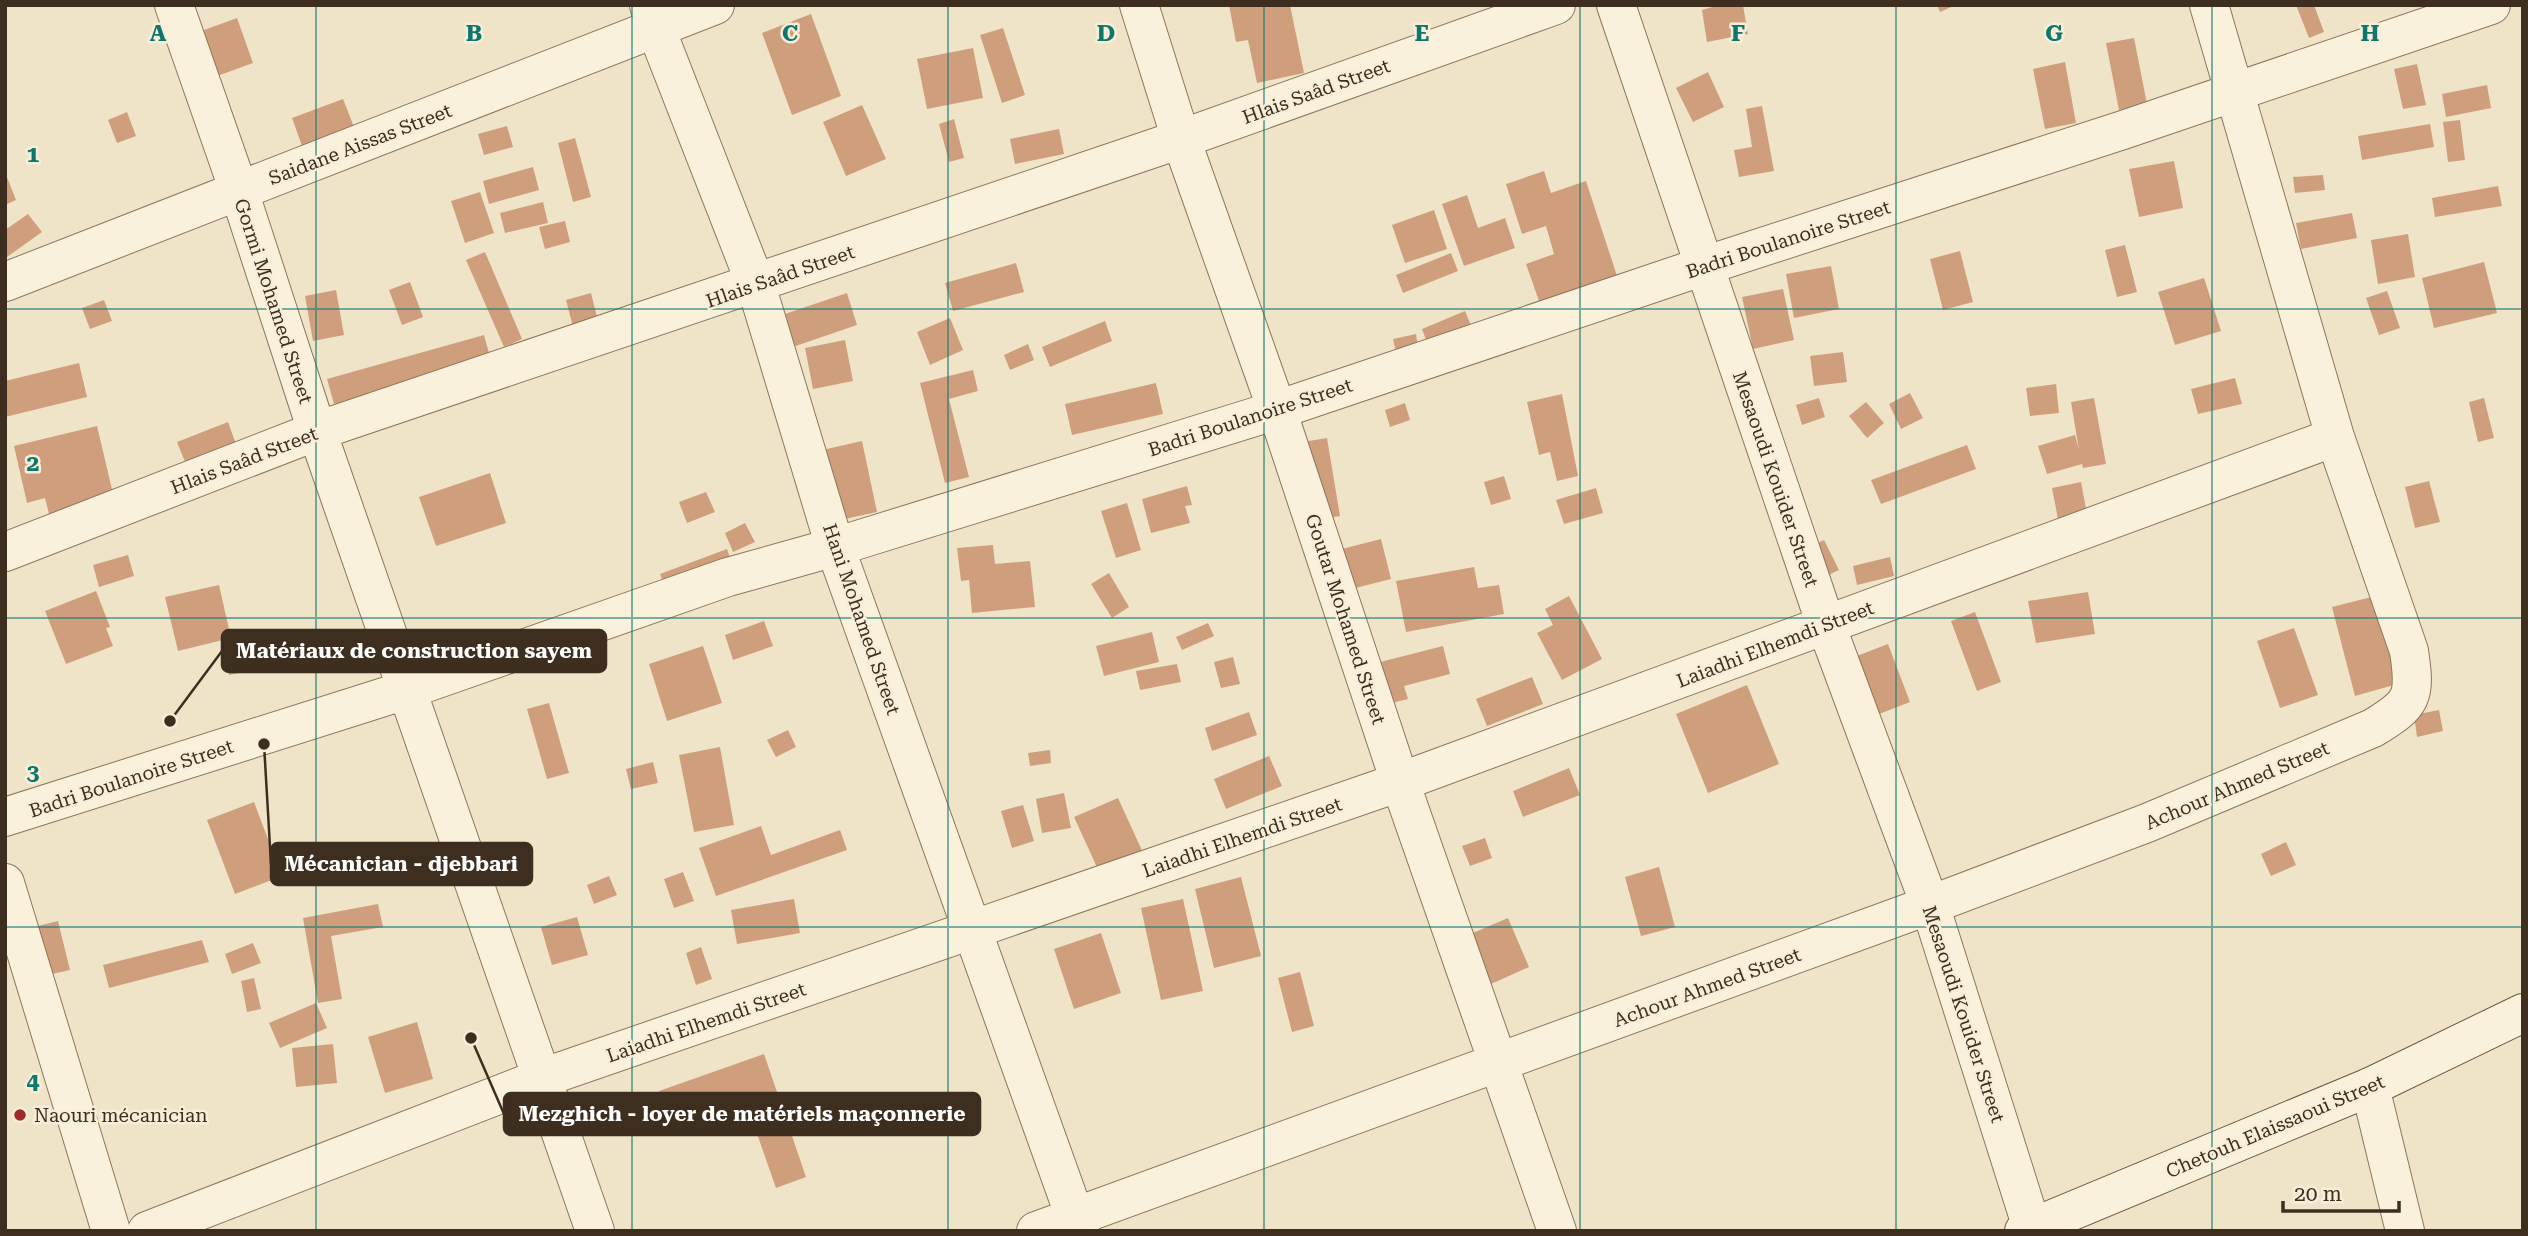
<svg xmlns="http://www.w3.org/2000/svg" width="2528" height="1236" viewBox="0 0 2528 1236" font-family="'Roboto Serif',serif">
<rect width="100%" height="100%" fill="#f0e4c8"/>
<path fill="#cf9f7d" d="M1229 5H1290L1304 73 1257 83 1248 40 1236 42Z
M1719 5H1743L1748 34 1707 42 1702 10Z
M1937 5H1956L1940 12Z
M2296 5H2314L2324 32 2309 38Z
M811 14 841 96 792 115 762 33Z
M237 18 253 63 209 79 193 34Z
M1003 28 1025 95 1002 103 980 35Z
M2134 38 2147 104 2119 110 2106 43Z
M973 48 983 98 927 109 917 59Z
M2065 62 2076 123 2045 129 2033 69Z
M2417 64 2426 105 2403 109 2394 69Z
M1708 72 1724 107 1693 122 1676 88Z
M2487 85 2491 108 2446 117 2442 94Z
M343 99 354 127 302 146 292 118Z
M862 105 886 159 846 176 823 122Z
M1762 106 1774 171 1739 177 1734 150 1752 147 1746 109Z
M127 112 136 136 117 143 108 120Z
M954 119 964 158 949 162 939 124Z
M2460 120 2465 160 2448 162 2443 122Z
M2430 124 2434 147 2362 160 2358 136Z
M507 126 513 147 484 155 478 134Z
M1059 129 1064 154 1015 164 1010 139Z
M575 138 591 197 573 202 558 143Z
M2174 161 2183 208 2139 217 2129 169Z
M533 167 539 190 489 204 483 181Z
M1544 171 1551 193 1586 181 1617 276 1539 301 1526 264 1554 254 1546 226 1522 234 1506 184Z
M5 172 16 200 5 205Z
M2323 175 2325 190 2295 193 2293 177Z
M2498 186 2502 206 2435 217 2432 198Z
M480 192 494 233 465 243 451 201Z
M1467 195 1478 228 1505 218 1515 248 1464 266 1442 204Z
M543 202 548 223 505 233 500 213Z
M1434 210 1447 249 1405 263 1392 225Z
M2352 213 2357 238 2301 249 2296 223Z
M28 214 42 232 7 257 5 230Z
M565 221 570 242 545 249 539 227Z
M2408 234 2415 277 2378 284 2371 240Z
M2125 245 2137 292 2117 297 2105 250Z
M1960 251 1973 302 1943 310 1930 259Z
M485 252 522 339 504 347 466 260Z
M1451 253 1458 271 1403 293 1396 275Z
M2484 262 2497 313 2434 328 2422 278Z
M1016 263 1024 292 953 311 945 283Z
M1831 266 1839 309 1794 318 1786 274Z
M2204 278 2221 331 2175 345 2158 292Z
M410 282 423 317 402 325 389 290Z
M1783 289 1794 340 1753 349 1742 297Z
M336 290 344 335 313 341 305 296Z
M2387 291 2400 328 2379 335 2366 298Z
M591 293 598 321 573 327 566 300Z
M847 293 857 325 784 350 773 318Z
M104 300 112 321 90 329 82 308Z
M1465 311 1472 328 1428 345 1422 329Z
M950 318 963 350 930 365 917 332Z
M1105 321 1112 341 1050 367 1042 347Z
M1416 334 1418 348 1396 352 1393 339Z
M484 335 491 360 334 404 327 379Z
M845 340 853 381 813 389 805 348Z
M1028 344 1034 360 1010 370 1004 355Z
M1843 352 1847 382 1814 386 1810 356Z
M79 363 87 397 5 417V381Z
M973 370 978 391 949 399 969 477 945 483 920 383Z
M2235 378 2242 404 2198 414 2191 389Z
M1156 383 1163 414 1072 435 1065 404Z
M2056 384 2059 413 2030 416 2026 388Z
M1910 393 1923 418 1901 429 1889 404Z
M1562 394 1578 476 1557 481 1550 452 1539 455 1527 402Z
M1819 398 1825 417 1802 425 1796 405Z
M2094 398 2106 464 2083 468 2082 464 2047 474 2038 446 2075 435 2079 450 2071 402Z
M2484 398 2494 438 2478 442 2469 402Z
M1866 402 1884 423 1867 438 1849 416Z
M1405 403 1410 420 1390 427 1385 410Z
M228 422 237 447 187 467 177 442Z
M97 426 115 502 50 518 45 498 27 503 14 446Z
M1327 438 1340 516 1303 522 1290 444Z
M862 441 877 512 817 525 818 451Z
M1967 445 1976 469 1881 504 1871 480Z
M490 473 506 523 436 546 419 497Z
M1504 476 1511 499 1491 505 1484 482Z
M2429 481 2440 522 2415 528 2405 487Z
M2081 482 2087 514 2058 519 2052 488Z
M1187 486 1192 505 1185 506 1190 523 1151 533 1142 499Z
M1596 488 1603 513 1564 524 1556 500Z
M706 492 715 512 687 523 679 502Z
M1127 503 1141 550 1116 558 1101 511Z
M745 523 755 542 733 552 725 533Z
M1381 539 1391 579 1344 591 1334 551Z
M1824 540 1839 570 1818 580 1803 550Z
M993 545 995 564 1030 561 1035 607 972 613 969 580 961 581 957 548Z
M727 549 735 573 669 598 660 574Z
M128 555 134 576 99 587 93 565Z
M1890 557 1894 576 1857 585 1853 566Z
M1474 567 1478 588 1499 585 1504 614 1406 632 1396 581Z
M1109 573 1129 607 1112 618 1091 584Z
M219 585 231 638 178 651 165 597Z
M2399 590 2422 677 2355 696 2332 607Z
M96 591 110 627 106 628 113 646 66 664 45 611Z
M2088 592 2095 634 2036 643 2028 601Z
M1569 596 1602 659 1562 680 1537 633 1553 625 1545 609Z
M1975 612 2001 682 1977 691 1951 621Z
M764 621 773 646 733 660 725 635Z
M1208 623 1214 636 1182 650 1176 637Z
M2294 628 2318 695 2280 708 2257 641Z
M1152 632 1159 662 1104 676 1096 646Z
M251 642 256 670 229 675 224 647Z
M1888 644 1910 702 1846 727 1823 669Z
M703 646 722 703 667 721 649 664Z
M1443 646 1450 674 1404 686 1408 699 1359 711 1349 670Z
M1233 657 1240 684 1221 688 1214 662Z
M1177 664 1181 682 1140 690 1136 671Z
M1532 677 1543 704 1487 726 1476 699Z
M1747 685 1779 764 1708 793 1676 714Z
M549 703 569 773 547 779 527 709Z
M2439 710 2443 731 2417 737 2414 715Z
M1249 712 1257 735 1212 751 1205 728Z
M788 730 796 747 776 757 767 740Z
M720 747 734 825 694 832 679 755Z
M1050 750 1051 763 1030 766 1028 753Z
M1269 756 1282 786 1226 809 1214 779Z
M653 762 658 783 631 789 626 769Z
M1569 768 1580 795 1523 817 1513 791Z
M1064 793 1071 828 1042 833 1036 799Z
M1118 798 1145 857 1101 876 1074 817Z
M254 802 282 876 235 894 207 820Z
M1023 805 1034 841 1012 848 1001 811Z
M761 826 771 855 840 830 847 850 716 896 699 848Z
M1485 838 1492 858 1470 866 1462 846Z
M2286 842 2296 865 2271 876 2261 854Z
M1659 867 1675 927 1641 936 1625 877Z
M683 872 694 901 674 908 664 879Z
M609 876 617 895 594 904 587 885Z
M1241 877 1261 956 1214 968 1195 889Z
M794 899 800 933 737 944 731 910Z
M1183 899 1203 991 1161 1000 1141 908Z
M378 904 383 927 331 936 342 999 318 1003 303 918Z
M577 917 588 955 552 965 541 927Z
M1508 918 1529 967 1469 994 1447 944Z
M58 921 70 970 35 978 22 930Z
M1101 933 1121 993 1074 1009 1054 949Z
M202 940 209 962 109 988 103 965Z
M253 943 261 963 232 974 225 954Z
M701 947 712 979 696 985 686 953Z
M1300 972 1314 1026 1292 1032 1278 978Z
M254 978 261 1009 247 1012 241 981Z
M316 1003 327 1028 280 1048 269 1023Z
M417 1022 433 1079 385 1093 368 1037Z
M333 1044 337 1083 296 1087 292 1048Z
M764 1054 806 1177 776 1188 747 1105 673 1130 659 1091Z"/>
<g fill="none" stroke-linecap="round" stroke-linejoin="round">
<g stroke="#8d765c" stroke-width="40">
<path id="street" d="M174 5 239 191 317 431 595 1231
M649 5 656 29 756 285 835 547 1080 1231
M1139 5 1181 139 1277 410 1400 782 1557 1231
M1616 5 1826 625 1930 905 2033 1231
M5 282 715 5
M5 552 317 431 1181 139 1556 5
M5 817 406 690 728 577 835 547 1277 410 1704 266 2123 130 2491 5
M5 883 111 1231
M2370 1087 2405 1231
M147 1231 542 1078 1400 782 2335 437
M1036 1231 1930 905 2147 823 2373 728C2413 704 2416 697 2409 651L2335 437 2209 5"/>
</g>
<g stroke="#6f573f" stroke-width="40">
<path id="secondary" d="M2024 1231 2370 1087 2523 1013"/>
</g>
<use href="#street" stroke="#faf1dc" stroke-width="38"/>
<use href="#secondary" stroke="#faf1dc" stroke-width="38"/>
</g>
<path fill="none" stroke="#0f766e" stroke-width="2" stroke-opacity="0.55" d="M316 5V1231M632 5V1231M948 5V1231M1264 5V1231M1580 5V1231M1896 5V1231M2212 5V1231M5 309H2523M5 618H2523M5 927H2523"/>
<circle fill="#9e2a2b" stroke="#f7eed8" stroke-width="2.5" cx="20" cy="1115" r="7"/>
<g text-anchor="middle" stroke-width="5" stroke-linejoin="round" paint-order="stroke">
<g font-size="19" fill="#3d2e20" stroke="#f7eed8">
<text transform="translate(1316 91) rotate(-20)" y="7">Hlais Saâd Street</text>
<text transform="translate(360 144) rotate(-21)" y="7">Saidane Aissas Street</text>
<text transform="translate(1788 239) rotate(-18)" y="7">Badri Boulanoire Street</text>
<text transform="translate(780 276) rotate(-19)" y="7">Hlais Saâd Street</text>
<text transform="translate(274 301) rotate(72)" y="7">Gormi Mohamed Street</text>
<text transform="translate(1250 417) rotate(-18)" y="7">Badri Boulanoire Street</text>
<text transform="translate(244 460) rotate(-21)" y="7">Hlais Saâd Street</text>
<text transform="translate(1776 479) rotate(71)" y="7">Mesaoudi Kouider Street</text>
<text transform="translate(862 619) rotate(71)" y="7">Hani Mohamed Street</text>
<text transform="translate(1346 619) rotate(72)" y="7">Goutar Mohamed Street</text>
<text transform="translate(1775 644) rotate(-21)" y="7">Laiadhi Elhemdi Street</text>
<text transform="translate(131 778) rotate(-18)" y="7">Badri Boulanoire Street</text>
<text transform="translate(2237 785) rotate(-23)" y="7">Achour Ahmed Street</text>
<text transform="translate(1242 837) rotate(-19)" y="7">Laiadhi Elhemdi Street</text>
<text transform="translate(1707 987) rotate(-20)" y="7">Achour Ahmed Street</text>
<text transform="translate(1964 1014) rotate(72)" y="7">Mesaoudi Kouider Street</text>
<text transform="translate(706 1022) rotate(-19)" y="7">Laiadhi Elhemdi Street</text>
<text transform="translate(2275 1126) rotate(-23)" y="7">Chetouh Elaissaoui Street</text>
</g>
<g font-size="19" fill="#3d2e20" stroke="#f7eed8" text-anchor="start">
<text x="34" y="1122">Naouri mécanician</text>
</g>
</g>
<g font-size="23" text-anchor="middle" font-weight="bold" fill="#0f766e" stroke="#f7eed8" stroke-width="5" stroke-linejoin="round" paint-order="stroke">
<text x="158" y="41">A</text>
<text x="474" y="41">B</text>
<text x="790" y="41">C</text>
<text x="1106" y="41">D</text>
<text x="1422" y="41">E</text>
<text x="1738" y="41">F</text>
<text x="2054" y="41">G</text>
<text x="2370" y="41">H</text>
<text x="33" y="162">1</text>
<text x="33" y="471">2</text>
<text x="33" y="780">3</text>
<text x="33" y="1089">4</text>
</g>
<path fill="none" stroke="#3d2e20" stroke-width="2.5" d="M170 721L222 651M264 744L271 864M471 1038L504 1114"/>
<g fill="#3d2e20" stroke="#f7eed8" stroke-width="2.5">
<circle cx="170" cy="721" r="7"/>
<circle cx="264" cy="744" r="7"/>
<circle cx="471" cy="1038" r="7"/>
</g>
<g fill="#3d2e20" stroke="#3d2e20" stroke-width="2.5">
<rect x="222" y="630" width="384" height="42" rx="7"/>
<rect x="271" y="843" width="261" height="42" rx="7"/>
<rect x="504" y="1093" width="476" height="42" rx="7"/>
</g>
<g font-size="21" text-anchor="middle" font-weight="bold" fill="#fff">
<text x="414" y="658">Matériaux de construction sayem</text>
<text x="401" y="871">Mécanician - djebbari</text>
<text x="742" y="1121">Mezghich - loyer de matériels maçonnerie</text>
</g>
<rect width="2528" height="1236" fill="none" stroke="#3d2e20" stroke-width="14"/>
<path d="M2283 1201v10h116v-10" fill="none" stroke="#3d2e20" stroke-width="3.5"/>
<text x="2294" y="1201" font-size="21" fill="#3d2e20" stroke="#f7eed8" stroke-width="5" paint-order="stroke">20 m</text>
</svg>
